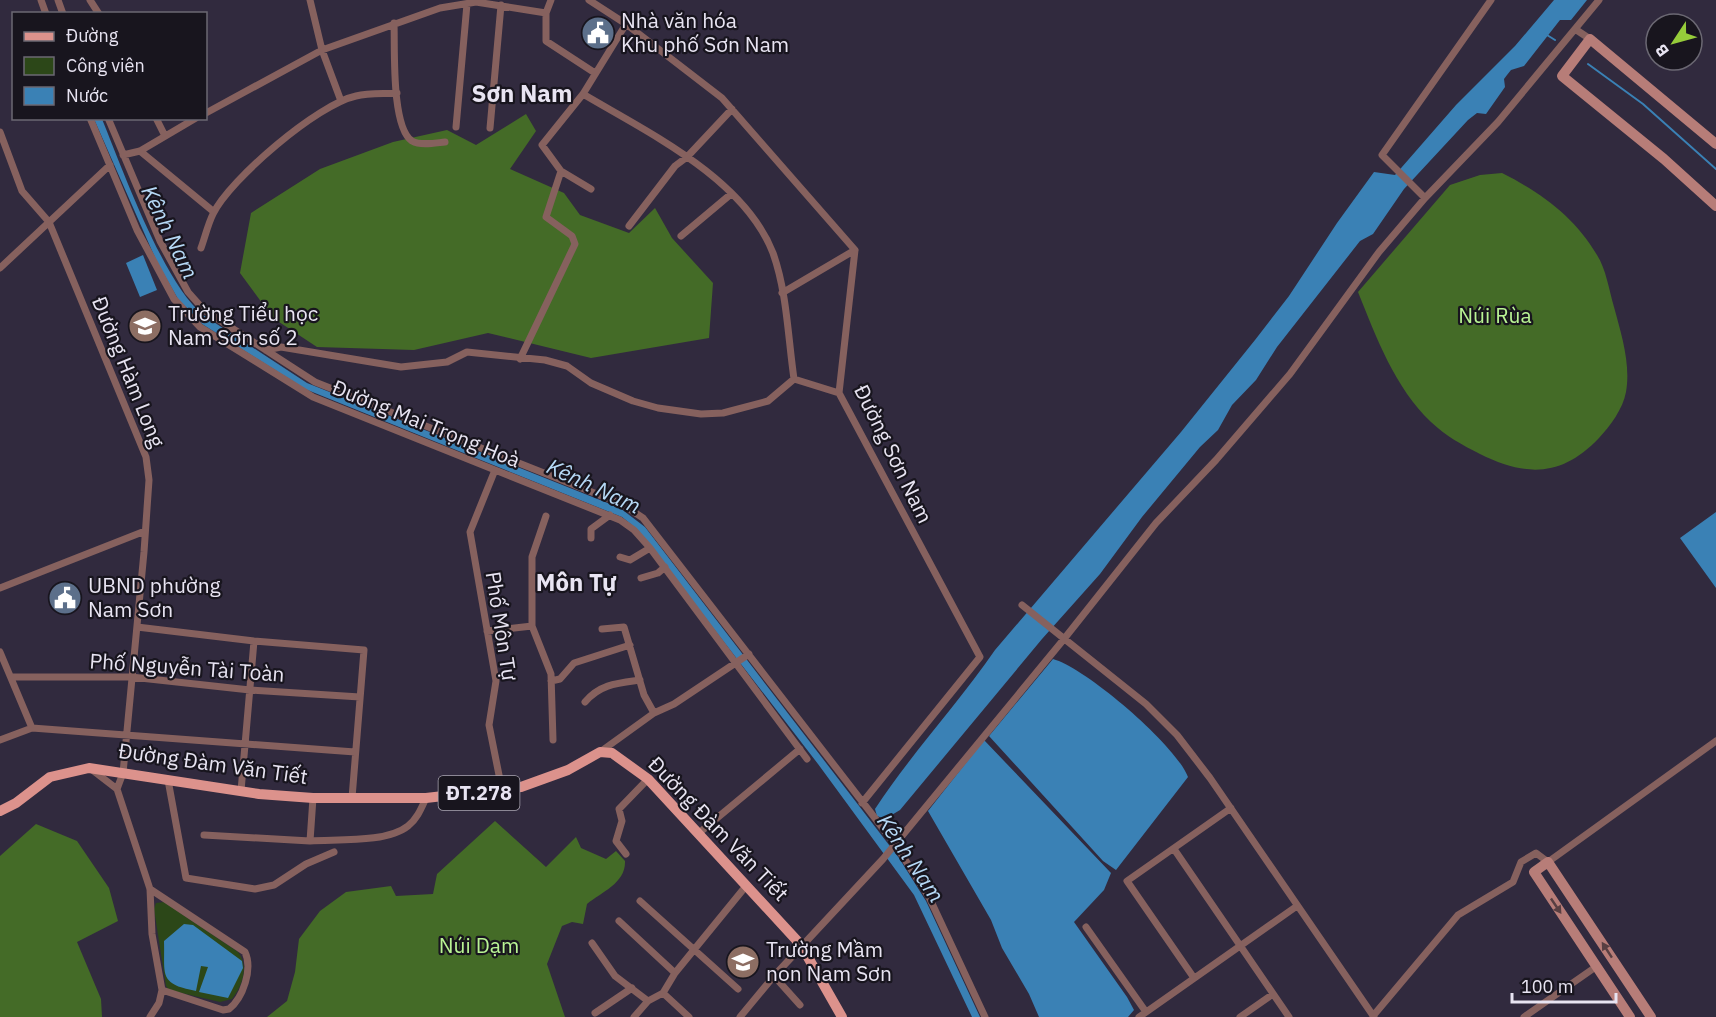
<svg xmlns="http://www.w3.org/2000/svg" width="1716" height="1017" viewBox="0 0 1716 1017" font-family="'IBM Plex Sans',sans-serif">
<rect width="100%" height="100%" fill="#312a3e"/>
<path fill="#2c4718" d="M164 902 238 952C249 967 243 984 232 999L220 1002 169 990 166 986 154 909 156 903Z"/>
<path fill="#446b27" d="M526 114 536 131 510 169 564 193 580 215 629 233 655 208 672 238 713 283 709 338 591 358 488 333 414 350 317 347 273 318 240 273 251 213 320 169 393 142 447 130 476 145Z
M1502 173C1540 192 1575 217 1597 255 1606 269 1609 290 1614 307 1621 333 1631 364 1626 392 1623 409 1610 426 1599 438 1562 477 1526 477 1480 454 1462 445 1446 436 1431 422 1395 388 1376 337 1358 292L1450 185 1480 175Z
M495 821 546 867 576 837 581 848 606 859 616 851 625 861C626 883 602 892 587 904L583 924 572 922 562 926 547 964 565 1017H267L287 1001 295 972 299 939 320 911 346 892 391 886 396 896 433 894 437 874Z
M36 824 77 841 109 888 118 921 77 942 101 999 102 1017H0V856Z"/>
<path fill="#3a81b5" d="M1554 0H1587L1571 20H1560L1524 66 1511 70 1507 75 1504 79 1505 87 1486 114 1477 113 1468 120 1404 189 1373 234 1360 241 1277 347 1256 380 1232 405 1218 430 1200 447 1142 517 1100 574 1042 639 900 810 885 819 877 816 875 809C911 754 957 705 995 650L1181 432 1255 340 1289 296 1337 223 1374 172 1395 175 1456 105 1515 46Z
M94 119H102C122 168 163 282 203 315L307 383 620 508 645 527 899 858 926 901 980 1017H972L914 895 818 764 637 529 622 517 305 389 202 324 178 299 157 262Z
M143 255 157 290 140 297 126 263Z
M1716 512V588L1680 538Z
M1053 659C1086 668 1176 745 1188 777L1116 870 1103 861 989 736Z
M984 740 1111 873 1104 890 1074 922 1127 997 1134 1010 1128 1017H1039L1029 994 1002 948 991 920 928 811Z
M184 924 193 925 242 961 243 968 228 998 199 992 208 967 201 966 196 991C158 984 165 975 164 941Z"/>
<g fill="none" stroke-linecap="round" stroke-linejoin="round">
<path stroke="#3a81b5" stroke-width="2" d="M1547 35 1555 40
M1588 64 1643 104 1716 169"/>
<path stroke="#86615e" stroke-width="7" d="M41 0 46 14
M58 0 63 14
M90 0 99 14
M310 0 322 50 341 101
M589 0 626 24 722 98 855 250 839 393 980 657 862 803
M546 13 551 0
M394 23C395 47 391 127 412 141 421 146 435 143 445 142
M1575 29 1590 39
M583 94C647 132 744 178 773 253 787 292 788 338 794 379
M206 113 322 50 440 8 476 2 546 13V41L595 73
M90 118 137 230 174 299 200 327 313 397 620 520 634 530 650 548 807 759
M108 118 160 241 188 292 204 310 315 382 622 504 643 518 895 844 929 897 985 1017
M156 118 165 136
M456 127 467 4
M490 128 501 5
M0 132 22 191 49 222 146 457 149 480 144 552 123 773 117 789 150 889 152 934 162 990 159 1003 150 1017
M140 151 214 212
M123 155 140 151 196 118
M591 189 561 171 542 145 583 94 626 24
M1425 198 1382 155 1491 0
M629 226 675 166 687 157 732 109
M681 236 731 194
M201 248C205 237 208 224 213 214 230 179 318 104 356 96 369 93 384 94 397 93
M0 268 110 165
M782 293 855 250
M266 350 281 347 401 367 447 362 467 352 545 360 567 366 591 383 633 401 658 408 701 414 723 413 768 401 794 379
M520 359 575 244 572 236 546 217 561 171
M794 379 839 393
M495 470 470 532 496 681 489 725 502 790
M546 516 532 557V626L551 674 553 740
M591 538V529L610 515
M620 557 630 560 650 548
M641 578 658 573 665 567
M0 588 145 531
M1022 605 1146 704 1177 735 1210 778 1374 1017
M137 627 254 641 364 650 352 798
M602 629 624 627 644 695 654 713
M487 631 532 626
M0 652 32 728
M12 677H131L250 690 360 697
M551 681 560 679 574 663 630 645
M585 702C600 684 618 683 640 680
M0 740 32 728 355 752
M600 752 654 713 674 704 749 654
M91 769 117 789
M168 780 186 878 255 889 274 885 306 864 334 852
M241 791 254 641
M699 833 800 749
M204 835 310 841 313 798
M310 841C337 839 387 843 408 826 417 819 421 809 426 798
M1174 849 1289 1017
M626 854 616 841 622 821 619 809 648 779
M150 889 245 952C253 969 243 998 229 1009L223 1010 162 990
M640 901 738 989
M619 921 675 973
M1086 927 1146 1012
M592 943 615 976 648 1001
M774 976 800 1005
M1194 978 1127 881 1231 808
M663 993 689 1017
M595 1013 632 988
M1373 1016 1458 915 1513 882 1521 862 1536 853 1548 862 1716 741
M634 1017 648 1001 663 993 675 973 746 886
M740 1017 774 976 883 859 1064 639 1156 523 1216 460 1290 374 1379 252 1425 198 1498 122 1599 0
M1139 1017 1297 906
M1240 1017 1273 994
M1524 1017 1597 966"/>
<path stroke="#b77d78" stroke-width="10" d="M1716 144 1590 39 1562 76 1664 159 1716 206
M1630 1017 1534 872 1548 862 1651 1017"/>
<path stroke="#dc928c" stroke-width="10" d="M0 811 16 803 50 777 89 768 259 794 313 798H426L521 787 568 770 600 752 612 753 648 779 801 945 842 1017"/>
</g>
<defs><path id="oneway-solid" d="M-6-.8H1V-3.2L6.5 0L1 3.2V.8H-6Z" transform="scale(1.5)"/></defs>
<g fill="#583f42">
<use href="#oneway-solid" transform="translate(1556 906) rotate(56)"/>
<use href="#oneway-solid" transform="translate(1607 950) rotate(-123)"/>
</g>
<defs>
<g id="civic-disc" transform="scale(1.725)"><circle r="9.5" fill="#5c6f8a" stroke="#18151e"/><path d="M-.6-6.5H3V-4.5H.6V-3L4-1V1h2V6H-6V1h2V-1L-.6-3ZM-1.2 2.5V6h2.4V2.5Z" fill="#fff"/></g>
<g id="school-disc" transform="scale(1.725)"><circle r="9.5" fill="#8d6e63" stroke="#18151e"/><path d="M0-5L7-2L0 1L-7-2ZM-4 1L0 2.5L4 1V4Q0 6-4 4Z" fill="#fff"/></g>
</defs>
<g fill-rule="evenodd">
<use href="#civic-disc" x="598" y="33"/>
<use href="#school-disc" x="145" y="326"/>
<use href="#civic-disc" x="65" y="598"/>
<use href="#school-disc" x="743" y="962"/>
</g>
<g text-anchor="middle" stroke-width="4.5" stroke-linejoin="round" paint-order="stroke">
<rect fill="#18151e" stroke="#aaa6b2" stroke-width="1.5" x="438.5" y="776" width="81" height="34" rx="4.5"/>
<g font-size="20" font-weight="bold" fill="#e8e4f2">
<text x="479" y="800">ĐT.278</text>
</g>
<g font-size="21" fill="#e8e4f2" stroke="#18151e" text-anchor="start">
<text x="621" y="28">Nhà văn hóa<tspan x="621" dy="24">Khu phố Sơn Nam</tspan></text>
<text x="168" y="321">Trường Tiểu học<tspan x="168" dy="24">Nam Sơn số 2</tspan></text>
<text x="88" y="593">UBND phường<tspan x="88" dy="24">Nam Sơn</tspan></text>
<text x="766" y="957">Trường Mầm<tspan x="766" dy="24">non Nam Sơn</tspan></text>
</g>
<g font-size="21" fill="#b9f494" stroke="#18151e">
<text x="1495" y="323">Núi Rùa</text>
<text x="479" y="953">Núi Dạm</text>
</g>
<g font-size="21" fill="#e8e4f2" stroke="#18151e">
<text transform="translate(128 372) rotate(68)" y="7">Đường Hàm Long</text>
<text transform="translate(426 424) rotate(22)" y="7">Đường Mai Trọng Hoà</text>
<text transform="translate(893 454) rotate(64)" y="7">Đường Sơn Nam</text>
<text transform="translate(501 626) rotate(81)" y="7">Phố Môn Tự</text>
<text transform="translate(187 668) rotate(4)" y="7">Phố Nguyễn Tài Toàn</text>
<text transform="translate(213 764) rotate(8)" y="7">Đường Đàm Văn Tiết</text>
<text transform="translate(718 829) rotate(46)" y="7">Đường Đàm Văn Tiết</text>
</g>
<g font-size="22" font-style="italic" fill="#b6d9f6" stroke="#18151e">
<text transform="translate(170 232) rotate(64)" y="8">Kênh Nam</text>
<text transform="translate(594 486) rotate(25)" y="8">Kênh Nam</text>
<text transform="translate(911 858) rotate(56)" y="8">Kênh Nam</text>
</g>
<g font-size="24" font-weight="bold" fill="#e8e4f2" stroke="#18151e">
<text x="522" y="102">Sơn Nam</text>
<text x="576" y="591">Môn Tự</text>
</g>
</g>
<rect x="12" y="12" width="195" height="108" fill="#18151e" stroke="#6b6873" stroke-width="1.5"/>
<rect x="24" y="32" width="30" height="9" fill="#dc928c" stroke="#6b6873" stroke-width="1.5"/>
<text x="66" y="42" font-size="18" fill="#e8e4f2">Đường</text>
<rect x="24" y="57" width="30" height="18" fill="#2c4718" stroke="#6b6873" stroke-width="1.5"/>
<text x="66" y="72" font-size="18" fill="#e8e4f2">Công viên</text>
<rect x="24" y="87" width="30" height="18" fill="#3a81b5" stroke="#6b6873" stroke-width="1.5"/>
<text x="66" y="102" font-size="18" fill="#e8e4f2">Nước</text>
<g transform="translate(1674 42) rotate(234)"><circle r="28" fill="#18151e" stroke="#6b6873" stroke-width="1.5"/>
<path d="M0-4.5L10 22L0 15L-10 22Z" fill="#96cc3a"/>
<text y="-9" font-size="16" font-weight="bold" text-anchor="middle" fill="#e8e4f2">B</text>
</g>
<path d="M1512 993v9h104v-9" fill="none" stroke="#e8e4f2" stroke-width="3"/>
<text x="1521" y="993" font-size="18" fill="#e8e4f2" stroke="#18151e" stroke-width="4.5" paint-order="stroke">100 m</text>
</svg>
